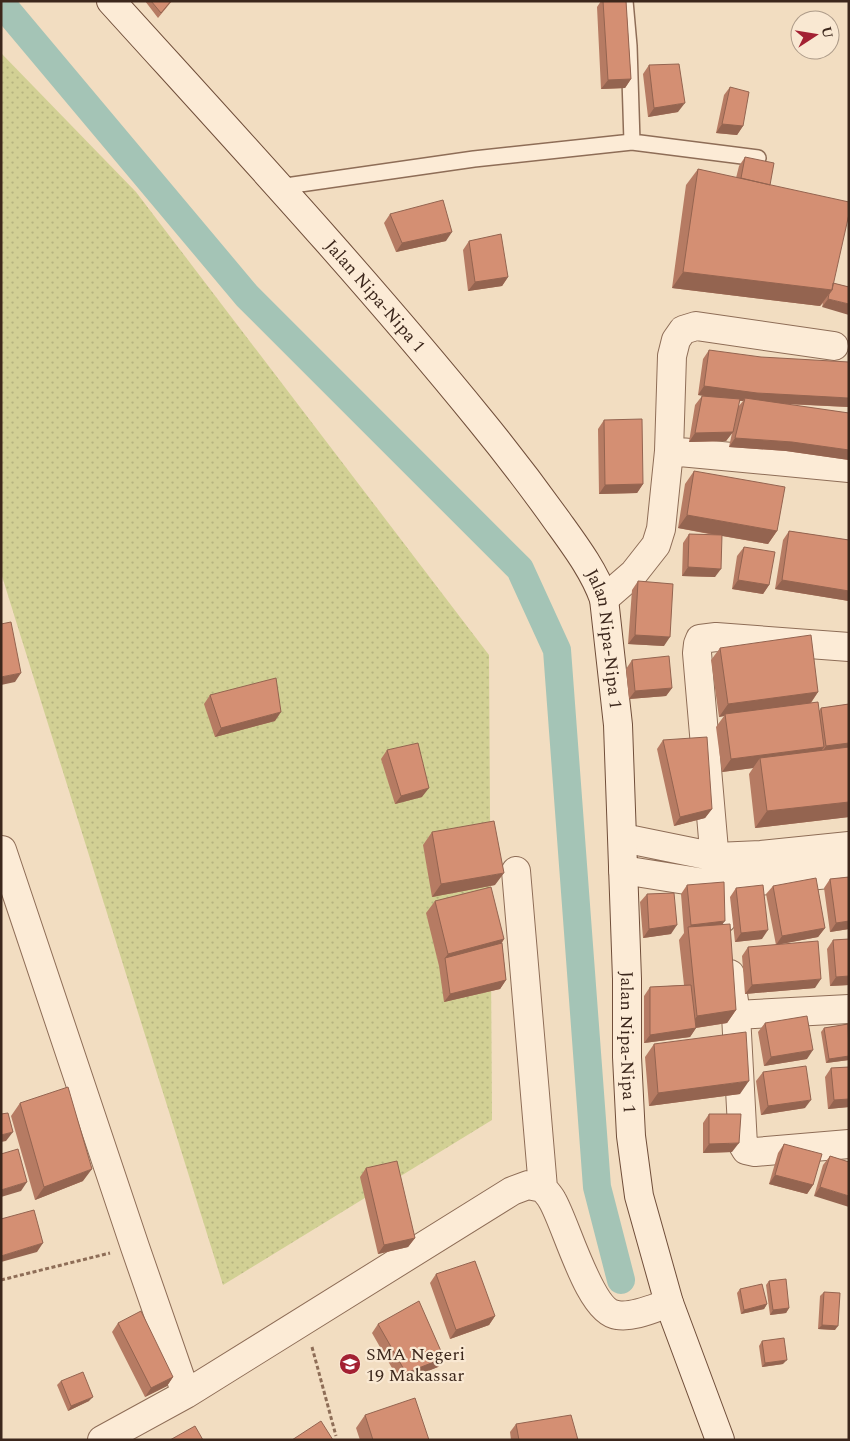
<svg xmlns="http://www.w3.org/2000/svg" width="850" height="1441" viewBox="0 0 850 1441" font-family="Spectral,serif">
<defs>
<pattern id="grass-dots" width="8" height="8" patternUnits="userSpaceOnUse" patternTransform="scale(1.25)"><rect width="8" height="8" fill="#d2d094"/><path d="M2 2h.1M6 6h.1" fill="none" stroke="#b5b37f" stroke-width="1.8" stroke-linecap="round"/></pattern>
</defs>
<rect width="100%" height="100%" fill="#f2ddc1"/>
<path fill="url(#grass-dots)" d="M1 53 136 192 489 655 492 1120 223 1285 1 573Z"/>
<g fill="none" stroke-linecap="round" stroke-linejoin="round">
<path stroke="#a4c4b6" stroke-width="28" d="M1 3 247 296 520 569 557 650 597 1187 621 1280"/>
<g stroke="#8e6d57" stroke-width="18">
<path id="lane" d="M625 1 629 46 632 142
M279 187 474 159 632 142 758 158"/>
</g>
<g stroke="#8e6d57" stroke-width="30">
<path id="street" d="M669 451 849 468
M604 599 634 573 656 545 661 529 669 451 672 356 676 340 683 330 696 326 834 346
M623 838 716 857 761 855 849 846
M2 850 135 1247 186 1394
M623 870 717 885 849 872
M516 871 543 1188
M722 919 717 885 697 653 698 644 700 639 716 637 849 647
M730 974 736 1015 743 1145 746 1150 755 1152 849 1144
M736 1015 849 1009
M102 1440 186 1394 512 1191 528 1185 543 1188C546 1192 550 1196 552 1200 566 1223 589 1312 617 1315 633 1318 654 1308 669 1303"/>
</g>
<g stroke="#704e3a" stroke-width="30">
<g id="secondary">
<path id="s1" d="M111 1C236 139 363 276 480 420 507 453 533 487 558 522 576 547 594 571 604 599L618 725 627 979V1057L631 1136 639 1196 669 1303 720 1440"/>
</g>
</g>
<path stroke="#8e6d57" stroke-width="3" stroke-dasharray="4 2.5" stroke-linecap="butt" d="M1 1280 110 1253
M312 1347 336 1436"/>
<use href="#lane" stroke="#fcebd6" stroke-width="15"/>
<use href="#street" stroke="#fcebd6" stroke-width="28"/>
<use href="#secondary" stroke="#fcebd6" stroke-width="28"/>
</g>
<path fill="#b67b63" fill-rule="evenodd" d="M145 1H172L158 18Z
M601 1H626L631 79 625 88 601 89 597 7Z
M649 65 678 112 648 117 643 74Z
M730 87 743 126 737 135 716 133 724 95Z
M745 157 770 185 833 283 849 287 822 307 823 303 820 306 672 288 686 185 698 169 736 178 739 166Z
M390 214 446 241 396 252 384 223Z
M469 241 508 277 502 286 468 291 463 250Z
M709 350 849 407 783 404 849 413V460L786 451 729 447 732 433 726 441 689 442 695 405 702 396 710 397 698 395 703 359ZM739 401H743L738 407 734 427Z
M604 420 643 484 637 493 599 494 598 429Z
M694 471 777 531 768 544 722 536 715 577 682 576 683 543 689 534 714 535 678 528 685 484Z
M789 531 849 540V601L775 589 783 540Z
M744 547 769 585 763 594 732 589 737 556Z
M638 581 664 646 628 644 632 590Z
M720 648 818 692 811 703 819 711 821 708 849 704V817L755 828 749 774 753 768 722 772 716 727 724 716 719 717 711 660Z
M632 660 672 688 666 696 629 699 626 669Z
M210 695 275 721 215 737 204 704Z
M663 740 712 809 705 818 674 826 657 749Z
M387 750 422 797 395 804 381 759Z
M432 832 495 885 432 897 423 845Z
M849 877V929L830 932 824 888 830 879Z
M687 885 723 924 736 1010 727 1023 696 1028 690 1037 644 1043V996L650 987 684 985 679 940 684 933 681 894Z
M773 886 825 928 818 937 780 944 815 988 745 994 742 956 748 947 776 945 766 894Z
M736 888 762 939 735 942 730 897Z
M647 894 671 934 643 938 640 902Z
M435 901 504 939 502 943 506 980 500 989 444 1002 439 966 426 913Z
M849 939V985L830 986 827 949 833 940Z
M765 1023 807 1059 764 1066 758 1032Z
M849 1023V1060L826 1063 821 1032 824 1028 848 1024Z
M654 1044 740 1094 649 1106 645 1057Z
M849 1067V1107L828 1109 825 1077 831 1068Z
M763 1072 805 1108 761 1115 756 1081Z
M20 1103 83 1181 35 1200 11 1116Z
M709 1114 732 1152 703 1153V1123Z
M784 1144 813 1185 807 1194 769 1184 778 1153Z
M830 1156 849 1162 814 1196 823 1165Z
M366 1168 415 1238 408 1247 378 1254 360 1177Z
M436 1274 495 1316 489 1325 450 1339 430 1283Z
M769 1281 789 1308 786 1313 770 1315 766 1285Z
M740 1289 767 1304 764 1309 741 1314 737 1293Z
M824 1292 835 1330 818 1329 820 1296Z
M118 1323 173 1377 167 1386 145 1397 112 1332Z
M378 1324 444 1358 438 1367 400 1382 372 1333Z
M762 1341 783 1364 762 1367 759 1346Z
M61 1381 89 1401 68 1411 57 1385Z
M365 1415 429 1440H360L356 1428Z
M516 1424 578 1440H511L510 1432Z"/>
<path fill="#946450" d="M631 79 625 88 601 89 608 80Z
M685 103 678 112 648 117 654 108Z
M722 124 743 126 737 135 716 133Z
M452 232 446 241 396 252 402 243Z
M683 272 832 290 820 306 672 288Z
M508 277 502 286 468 291 475 282Z
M828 299 849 304V315L822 307Z
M704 386 849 398V407L750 402 745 398 743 401 698 395Z
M733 432 726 441 689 442 695 433Z
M735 438 792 442 849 450V460L786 451 729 447Z
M643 484 637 493 599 494 605 485Z
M687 515 777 531 768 544 678 528Z
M688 567 721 569 715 577 682 576Z
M738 580 769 585 763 594 732 589Z
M782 580 849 591V601L775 589Z
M635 635 670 637 664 646 628 644Z
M21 673 15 682 1 685V677Z
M672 688 666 696 629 699 635 691Z
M818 692 809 705 725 714 724 716 719 717 728 704Z
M281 712 275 721 215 737 221 728Z
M849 743V751L820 755 826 746Z
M824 747 815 760 760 758 753 768 722 772 731 759Z
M429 788 422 797 395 804 401 796Z
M849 802V817L755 828 767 811Z
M712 809 705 818 674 826 680 817Z
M504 873 495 885 432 897 441 884Z
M725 921 718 930 688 928 691 925Z
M849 921V929L830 932 836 923Z
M677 925 671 934 643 938 649 929Z
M825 928 818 937 776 945 782 936Z
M768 930 762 939 735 942 741 933Z
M504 939 495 952 445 958 448 954Z
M849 976V985L830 986 836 977Z
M821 979 815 988 745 994 752 985Z
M506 980 500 989 444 1002 450 994Z
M736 1010 727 1023 688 1029 697 1016Z
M696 1028 690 1037 644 1043 650 1035Z
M813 1050 807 1059 764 1066 771 1057Z
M849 1056V1060L826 1063 829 1059Z
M749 1081 740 1094 649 1106 658 1093Z
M849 1099V1107L828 1109 834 1100Z
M811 1100 805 1108 761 1115 768 1106Z
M13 1132 6 1141 1 1142V1135Z
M739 1143 732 1152 703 1153 709 1144Z
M92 1169 83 1181 35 1200 44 1187Z
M775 1175 813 1185 807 1194 769 1184Z
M27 1182 21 1191 1 1197V1190Z
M820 1187 849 1196V1207L814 1196Z
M415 1238 408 1247 378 1254 384 1245Z
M43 1243 37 1252 1 1262V1256Z
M767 1304 764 1309 741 1314 744 1310Z
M789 1308 786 1313 770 1315 773 1310Z
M495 1316 489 1325 450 1339 456 1330Z
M822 1325 838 1326 835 1330 818 1329Z
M444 1358 438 1367 400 1382 406 1373Z
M787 1360 783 1364 762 1367 765 1363Z
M173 1377 167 1386 145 1397 151 1388Z
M93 1397 89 1401 68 1411 71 1406Z"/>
<path fill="#d48f73" stroke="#946450" d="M151 1H171L161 13Z
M603 1H626L631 79 608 80Z
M679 64 685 103 654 108 649 65Z
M730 87 749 92 743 126 722 124Z
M745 157 774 163 770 185 741 178Z
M698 169 849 202V214L832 290 683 272Z
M443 200 452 232 402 243 390 214Z
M501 234 508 277 475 282 469 241Z
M833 283 849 287V304L828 299 829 294 832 290Z
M709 350 761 357 849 362V398L757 393 704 386Z
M702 396 740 399 733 432 695 433Z
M745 398 849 413V450L792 442 735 438Z
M642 419 643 484 605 485 604 420Z
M694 471 785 487 777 531 687 515Z
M789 531 849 540V591L782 580Z
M689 534 722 535 721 569 688 567Z
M744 547 775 552 769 585 738 580Z
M638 581 673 584 670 637 635 635Z
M11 622 21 673 1 677V624Z
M811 635 818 692 728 704 720 648Z
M669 656 672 688 635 691 632 660Z
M276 678 281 712 221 728 210 695Z
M818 702 824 747 731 759 725 714Z
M849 704V743L826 746 821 708Z
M707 737 712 809 680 817 663 740Z
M418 743 429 788 401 796 387 750Z
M849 747V802L767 811 760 758Z
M494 821 504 873 441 884 432 832Z
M849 877V921L836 923 830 879Z
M816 878 825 928 782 936 773 886Z
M724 882 725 921 691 925 687 885Z
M763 885 768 930 741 933 736 888Z
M491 887 504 939 448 954 435 901Z
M674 893 677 925 649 929 647 894Z
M730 924 736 1010 697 1016 688 927Z
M849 939V976L836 977 833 940Z
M818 941 821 979 752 985 748 947Z
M502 943 506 980 450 994 445 958Z
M691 985 696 1028 650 1035V987Z
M807 1016 813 1050 771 1057 765 1023Z
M848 1024 849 1056 829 1059 824 1028Z
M746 1032 749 1081 658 1093 654 1044Z
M806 1066 811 1100 768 1106 763 1072Z
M849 1067V1099L834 1100 831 1068Z
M68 1087 92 1169 44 1187 20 1103Z
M8 1113 13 1132 1 1135V1114Z
M709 1114H741L739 1143 709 1144Z
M784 1144 822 1154 813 1185 775 1175Z
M18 1149 27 1182 1 1190V1154Z
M830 1156 849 1162V1196L820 1187Z
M397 1161 415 1238 384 1245 366 1168Z
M34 1210 43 1243 1 1256V1219Z
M475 1261 495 1316 456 1330 436 1274Z
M786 1279 789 1308 773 1310 769 1281Z
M762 1284 767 1304 744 1310 740 1289Z
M824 1292 840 1293 838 1326 822 1325Z
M419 1301 444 1358 406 1373 378 1324Z
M141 1311 173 1377 151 1388 118 1323Z
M784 1338 787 1360 765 1363 762 1341Z
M83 1372 93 1397 71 1406 61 1381Z
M415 1398 429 1440H373L365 1415Z
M571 1415 578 1440H519L516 1424Z
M321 1421 333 1440H292Z
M195 1426 203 1440H170Z"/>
<defs>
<g id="school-disc" transform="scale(1.125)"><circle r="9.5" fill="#a32133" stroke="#f9e8d2"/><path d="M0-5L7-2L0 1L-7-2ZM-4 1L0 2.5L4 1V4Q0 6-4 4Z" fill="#fff"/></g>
</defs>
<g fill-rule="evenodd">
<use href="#school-disc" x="350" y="1364"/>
</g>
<g text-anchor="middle" stroke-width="4.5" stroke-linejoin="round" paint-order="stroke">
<g font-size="18" fill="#3c271c" stroke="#f9e8d2">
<text dy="6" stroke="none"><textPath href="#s1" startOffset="396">Jalan Nipa-Nipa 1</textPath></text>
<text dy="6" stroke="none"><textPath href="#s1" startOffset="816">Jalan Nipa-Nipa 1</textPath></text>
<text dy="6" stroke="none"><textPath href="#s1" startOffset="1221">Jalan Nipa-Nipa 1</textPath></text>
</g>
<g font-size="18" fill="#3c271c" stroke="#f9e8d2" text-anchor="start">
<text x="366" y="1360">SMA Negeri<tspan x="366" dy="21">19 Makassar</tspan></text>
</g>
</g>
<rect width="850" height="1441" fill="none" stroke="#3c271c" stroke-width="5"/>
<g transform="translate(815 35) rotate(78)"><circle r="24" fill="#f9e8d2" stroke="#ad9b89"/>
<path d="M0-4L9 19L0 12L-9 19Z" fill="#a32133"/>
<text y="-8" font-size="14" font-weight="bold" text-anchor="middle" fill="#3c271c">U</text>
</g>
</svg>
